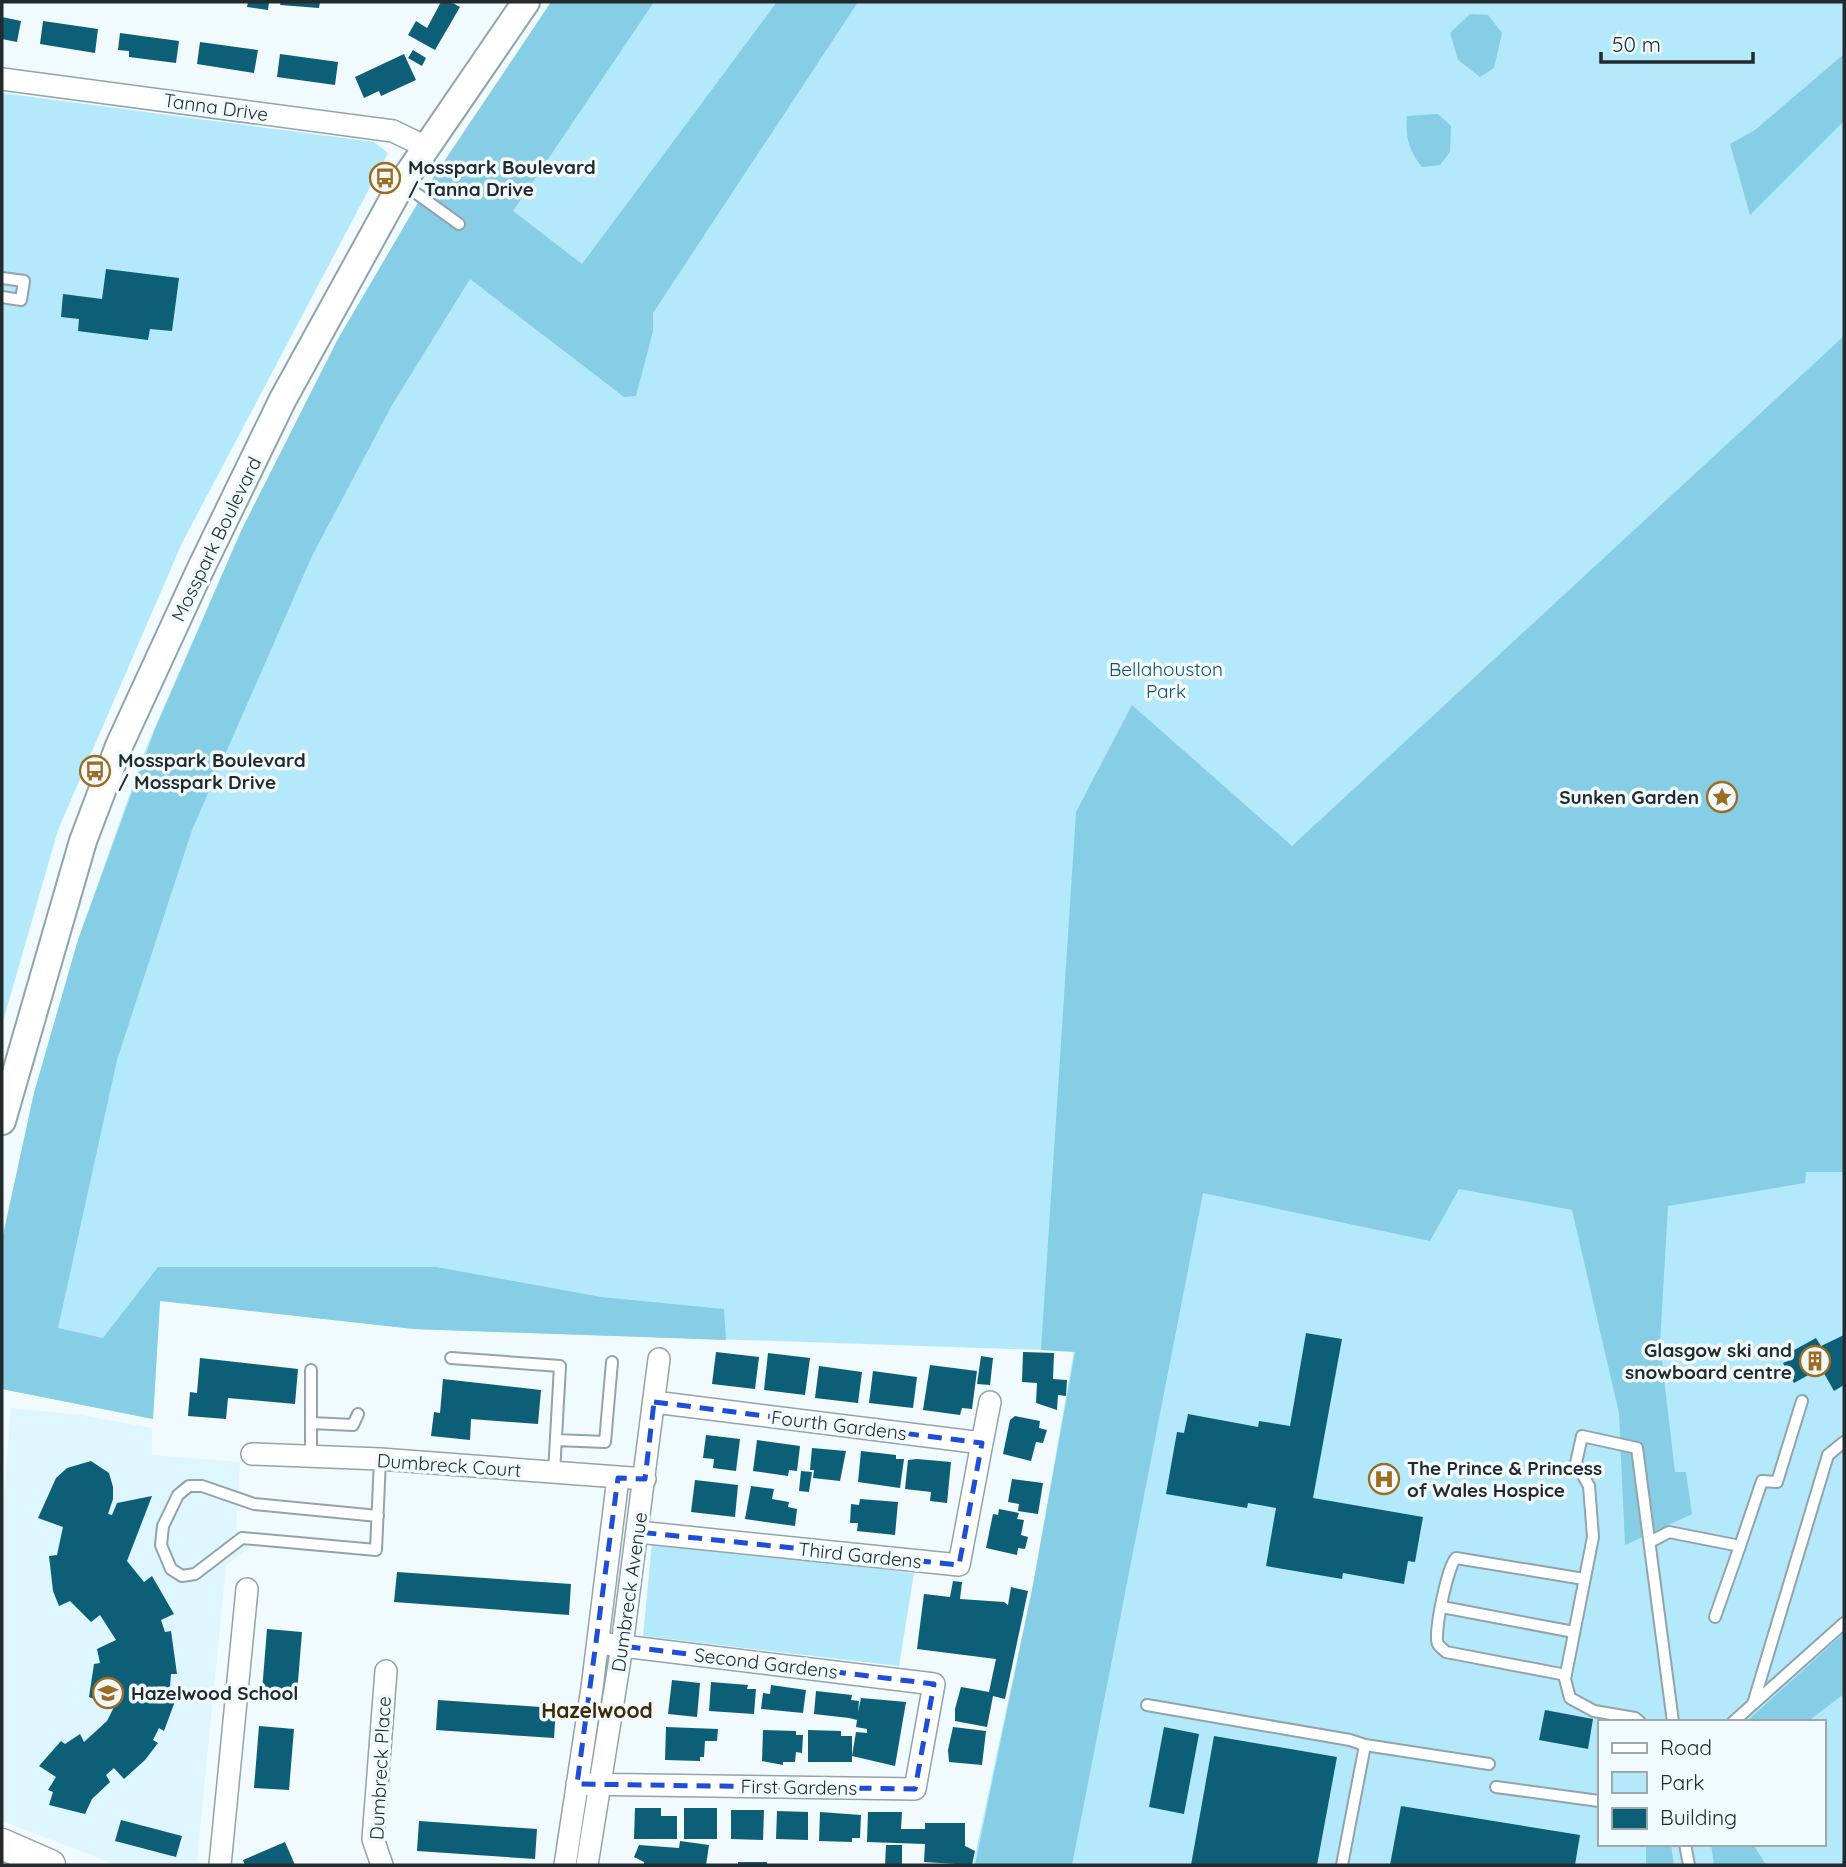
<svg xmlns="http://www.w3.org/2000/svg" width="1846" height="1867" viewBox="0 0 1846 1867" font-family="Quicksand,sans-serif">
<rect width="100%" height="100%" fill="#f1fafd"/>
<path fill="#def6ff" d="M11 1408 81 1415 152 1428V1455L240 1462 236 1528 249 1548 226 1565 197 1860 199 1865H117L2 1821V1523Z"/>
<path fill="#b4e9fc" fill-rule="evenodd" d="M551 2H1844V1865H973L1033 1585 1074 1351 414 1329 160 1301 153 1419 2 1389V1240L34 1093 78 940 146 748 242 529 338 339 429 184ZM1599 1722H1823V1844H1599Z
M2 93 374 142 388 153 182 543 58 830 2 1025Z
M652 1543 914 1573 899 1666 643 1636Z"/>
<path fill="#86cde6" d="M551 2H654L513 211 582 264 777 2H858L653 313V331L636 396 624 397 470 279 392 405 312 556 192 830 117 1060 58 1328 103 1338 158 1267H436L601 1297 724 1309 726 1340 414 1329 160 1301 153 1419 2 1389V1240L34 1093 78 940 155 729 242 529 338 339 429 184Z
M1470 14 1488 15 1502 33 1494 68 1480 77 1458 60 1450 33Z
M1844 54V121L1750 215 1730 144 1755 130Z
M1438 114 1451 126 1450 152 1440 165 1422 167C1409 151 1405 136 1407 116Z
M1844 336V1172H1806L1805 1183 1668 1206 1660 1344 1675 1472H1686L1692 1514 1625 1545 1619 1413 1572 1210 1459 1189 1430 1241 1203 1193 1072 1865H975L1033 1585 1075 1352 1041 1350 1076 812 1132 705 1292 846Z
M1844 1633V1694L1807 1722H1746Z
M1646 1844H1671L1674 1865H1646Z
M1711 1844H1753L1766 1865H1714Z"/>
<path fill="#0c5f76" d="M248 2H269L268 10 247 7Z
M281 2H320L319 8 280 5Z
M441 2H451L460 7 435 50 408 35 416 21 427 28Z
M2 17 21 21 17 42 2 39Z
M43 21 98 29 95 53 40 44Z
M120 33 179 41 176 63 129 57V51L118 50Z
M200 42 258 50 254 73 197 64Z
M413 50 426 58 422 66 408 58Z
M280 54 338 62 335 85 277 77Z
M404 54 416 80 381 96 379 91 364 98 355 77Z
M106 269 179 278 172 331 150 329 148 340 78 331 79 319 61 317 63 294 102 299Z
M1306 1333 1342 1339 1313 1498 1423 1517 1415 1562 1408 1561 1404 1584 1343 1573 1342 1579 1266 1566 1276 1508 1248 1503 1247 1508 1166 1494 1177 1432 1184 1433 1188 1414 1258 1427 1259 1421 1290 1426Z
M1844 1335V1385L1834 1391 1821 1368 1794 1383 1783 1363 1790 1360 1787 1354 1816 1338 1821 1346Z
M716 1352 759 1357 755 1389 712 1384Z
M1023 1352 1054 1353 1053 1379 1067 1380 1066 1396 1058 1395 1057 1410 1036 1403 1037 1383 1022 1382Z
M768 1353 810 1358 805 1395 764 1390Z
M981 1356 993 1358 990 1385 977 1384Z
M200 1358 298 1369 295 1404 228 1398 226 1419 188 1416 190 1392 197 1393Z
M930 1365 977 1371 972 1409 962 1408 960 1415 923 1410Z
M819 1366 862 1372 858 1403 815 1398Z
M873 1371 917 1377 913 1408 869 1403Z
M443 1379 541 1390 538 1424 471 1419 470 1440 431 1436 434 1412 440 1413Z
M1015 1416 1040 1421 1039 1428 1047 1430 1043 1443 1036 1442 1031 1461 1003 1454 1010 1420Z
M706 1435 740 1439 736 1471 713 1468 714 1459 703 1458Z
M757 1440 800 1446 797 1471 789 1470 788 1476 753 1471Z
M812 1448 846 1451 840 1481 813 1478 814 1470H810Z
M861 1451 896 1455V1459H904L900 1488 858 1482Z
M917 1459 951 1462 947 1503 930 1501 931 1492 905 1489 908 1460Z
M91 1461 109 1473 113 1487V1499L108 1514 112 1515 117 1503 152 1496 127 1561 144 1582 152 1576 174 1614 161 1620 165 1632 171 1631 177 1674H171L170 1687 176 1688 174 1704 164 1731 159 1728 153 1740 158 1743 145 1760 124 1779 114 1768 106 1775 110 1782 92 1799 85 1814 49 1805 53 1792 48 1790 56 1777 39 1766 61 1741 65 1744 80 1734 84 1742 107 1721 114 1707 89 1697 94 1664 100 1663 97 1649 116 1640 100 1615 91 1622 70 1601 59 1606 53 1591 49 1556 57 1555 63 1527 38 1518 56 1478 67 1468Z
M801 1471 812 1472 809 1492 799 1491Z
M1012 1479 1043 1483 1038 1514 1018 1511 1019 1504 1008 1502Z
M695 1480 738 1485 735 1517 691 1512Z
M751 1486 774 1489 772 1499 789 1502 788 1507 797 1509 795 1526 745 1519Z
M860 1499 898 1502 895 1535 857 1531 858 1523H850L851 1504 859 1505Z
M999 1509 1019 1513 1017 1519 1024 1520 1021 1535 1028 1537 1025 1549 1018 1548 1017 1555 986 1548 993 1514 998 1515Z
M397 1572 571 1584 569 1615 394 1602Z
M953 1581 962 1582 960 1599 1004 1602 1008 1605 1011 1587 1028 1591 1005 1699 993 1696 987 1727 955 1721V1709L961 1687 989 1692 996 1659 917 1649 924 1594 950 1597Z
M267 1629 302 1632 297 1694 262 1691Z
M672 1680 700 1683 697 1717 668 1714Z
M711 1682 748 1685 747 1689H756L754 1714 709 1711Z
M771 1685 806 1690 803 1713 761 1709 763 1693 770 1694Z
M816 1691 852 1695 851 1700 859 1701 858 1712 861 1698 906 1702 895 1766 852 1756 856 1732 867 1733V1729L856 1727 857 1720 849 1718 814 1714Z
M438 1700 556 1708 554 1738 436 1730Z
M1545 1710 1593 1719 1588 1749 1539 1740Z
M259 1726 294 1729 289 1790 254 1788Z
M666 1727 718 1729 717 1741H705L704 1757H700V1761L665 1760Z
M953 1727 986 1731 982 1765 949 1762 948 1750Z
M1164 1727 1199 1734 1184 1814 1149 1807Z
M763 1730 796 1731V1735H803L802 1753 796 1752 795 1762H783V1765L762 1761Z
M808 1730 841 1731V1736H852V1762H808Z
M1214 1736 1337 1757 1317 1865H1191Z
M1401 1806 1580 1835 1575 1865H1390Z
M635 1808H661V1816H677V1839H634Z
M684 1808H717V1839H684Z
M731 1810H764L763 1840 731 1839Z
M777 1811 808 1812V1840L776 1839Z
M820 1812 861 1815 860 1838H852V1842L819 1841Z
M868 1812H902L901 1829H925V1823H965V1846L975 1851 972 1865 924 1862 925 1844 867 1842Z
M121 1820 182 1836 176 1857 115 1841Z
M419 1821 537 1829 535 1859 417 1851Z
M680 1841 709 1845 706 1865H644V1862L634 1857 639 1845 679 1848Z
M285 1842 295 1865H245L243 1860Z
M886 1845H902V1865H885Z
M738 1862H767V1865H738Z"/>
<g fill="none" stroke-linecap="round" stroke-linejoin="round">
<g stroke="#90a4ab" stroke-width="14">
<path id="service" d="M402 183 459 224
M2 278 24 281 21 300 2 297
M451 1358 560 1366 554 1473
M311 1423 353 1425 358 1414
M556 1440 605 1442 612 1362
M311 1456V1370
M378 1516 254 1504 202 1486H189L178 1495 163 1526 161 1545 171 1569 182 1576 195 1574 242 1538 376 1550 380 1459
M1650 1542 1669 1532 1740 1546 1715 1617
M1740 1546 1762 1481 1777 1482 1802 1401
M1442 1607 1574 1632
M1566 1675 1446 1652C1444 1650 1439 1646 1438 1644 1433 1634 1448 1565 1456 1558L1584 1579
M1753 1704 1828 1455 1844 1442
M1147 1705 1350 1740 1365 1745
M1640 1722 1635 1718 1594 1711 1570 1698 1565 1679 1593 1537 1589 1486 1576 1463 1582 1436 1637 1448 1673 1722
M1733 1722 1844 1623
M1496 1787 1599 1801
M1685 1844 1689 1865
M1342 1865 1365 1745 1489 1764"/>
</g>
<g stroke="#90a4ab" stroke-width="24">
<path id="minor" d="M2 79 393 131 426 147
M654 1402 982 1443 990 1402
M252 1454 380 1459 645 1479
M638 1532 959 1565 982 1443
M577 1784 915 1789 934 1684 598 1643
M220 1865 247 1589
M382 1865 373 1839 386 1671
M565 1865 592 1688 618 1478
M587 1865 622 1646 659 1359"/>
</g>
<g stroke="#90a4ab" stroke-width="30">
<path id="tertiary" d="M2 1121 83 841 119 746 201 568 283 399 402 183 526 2"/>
</g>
<g stroke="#90a4ab" stroke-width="33">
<path id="secondary" d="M2 1844 50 1865"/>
</g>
<use href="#service" stroke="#fff" stroke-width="10"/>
<use href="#minor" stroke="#fff" stroke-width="21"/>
<use href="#tertiary" stroke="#fff" stroke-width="26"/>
<use href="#secondary" stroke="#fff" stroke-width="30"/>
</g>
<path fill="none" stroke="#1d4ed8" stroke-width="5" stroke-dasharray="14 9" stroke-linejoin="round" d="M654 1402 982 1443 959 1565 638 1532 622 1646 934 1684 915 1789 577 1784 618 1478 645 1479Z"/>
<defs>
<g id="bus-ring" transform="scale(1.575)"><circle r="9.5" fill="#f1fafd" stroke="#9e6c21" stroke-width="1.5"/><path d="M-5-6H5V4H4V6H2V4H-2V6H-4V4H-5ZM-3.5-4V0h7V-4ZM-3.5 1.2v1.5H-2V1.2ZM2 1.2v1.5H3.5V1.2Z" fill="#9e6c21"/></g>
<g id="sight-ring" transform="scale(1.575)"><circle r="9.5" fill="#f1fafd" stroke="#9e6c21" stroke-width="1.5"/><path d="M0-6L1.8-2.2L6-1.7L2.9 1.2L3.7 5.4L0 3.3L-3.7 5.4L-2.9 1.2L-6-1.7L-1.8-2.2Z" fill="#9e6c21"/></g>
<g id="building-ring" transform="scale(1.575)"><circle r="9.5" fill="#f1fafd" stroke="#9e6c21" stroke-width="1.5"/><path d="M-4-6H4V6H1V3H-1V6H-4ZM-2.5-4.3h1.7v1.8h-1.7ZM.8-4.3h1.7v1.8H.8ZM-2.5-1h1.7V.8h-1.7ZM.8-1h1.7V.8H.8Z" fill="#9e6c21"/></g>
<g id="hospital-ring" transform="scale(1.575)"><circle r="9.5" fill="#f1fafd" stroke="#9e6c21" stroke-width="1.5"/><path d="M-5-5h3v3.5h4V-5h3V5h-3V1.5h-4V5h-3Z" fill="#9e6c21"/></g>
<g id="school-ring" transform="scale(1.575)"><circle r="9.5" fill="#f1fafd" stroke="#9e6c21" stroke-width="1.5"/><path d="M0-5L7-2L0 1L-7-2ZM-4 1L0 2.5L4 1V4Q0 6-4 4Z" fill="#9e6c21"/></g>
</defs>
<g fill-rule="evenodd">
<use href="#bus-ring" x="385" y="178"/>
<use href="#bus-ring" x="95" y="771"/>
<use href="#sight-ring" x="1722" y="797"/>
<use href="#building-ring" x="1815" y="1361"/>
<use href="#hospital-ring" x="1384" y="1479"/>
<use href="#school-ring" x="108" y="1693"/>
</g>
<g text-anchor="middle" stroke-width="7" stroke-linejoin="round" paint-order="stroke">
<g font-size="19" fill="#222a2d" stroke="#f1fafd">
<text transform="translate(216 107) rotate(8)" y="7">Tanna Drive</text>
<text transform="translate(216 539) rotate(-64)" y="7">Mosspark Boulevard</text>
<text transform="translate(839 1425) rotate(7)" y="7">Fourth Gardens</text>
<text transform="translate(449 1465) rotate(4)" y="7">Dumbreck Court</text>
<text transform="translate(860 1555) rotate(6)" y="7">Third Gardens</text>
<text transform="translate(629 1592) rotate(-82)" y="7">Dumbreck Avenue</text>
<text transform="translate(766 1663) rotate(7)" y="7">Second Gardens</text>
<text transform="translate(380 1768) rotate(-87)" y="7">Dumbreck Place</text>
<text transform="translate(799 1787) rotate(1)" y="7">First Gardens</text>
</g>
<g font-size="19" font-weight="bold" fill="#222a2d" stroke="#f1fafd" text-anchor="start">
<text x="408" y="174">Mosspark Boulevard<tspan x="408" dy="22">/ Tanna Drive</tspan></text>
<text x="118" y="767">Mosspark Boulevard<tspan x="118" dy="22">/ Mosspark Drive</tspan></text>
<text x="1699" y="804" text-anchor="end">Sunken Garden</text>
<text x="1792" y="1357" text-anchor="end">Glasgow ski and<tspan x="1792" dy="22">snowboard centre</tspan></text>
<text x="1407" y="1475">The Prince &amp; Princess<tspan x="1407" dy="22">of Wales Hospice</tspan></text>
<text x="131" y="1700">Hazelwood School</text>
</g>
<g font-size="19" fill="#145062" stroke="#f1fafd">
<text x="1166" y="676">Bellahouston<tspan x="1166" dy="22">Park</tspan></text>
</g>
<g font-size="21" font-weight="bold" fill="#402804" stroke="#f1fafd">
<text x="597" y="1718">Hazelwood</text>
</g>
</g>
<rect width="1846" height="1867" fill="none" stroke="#222a2d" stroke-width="7"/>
<rect x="1598" y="1720" width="228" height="126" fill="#f1fafd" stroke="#9ea7aa" stroke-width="2"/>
<rect x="1612" y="1743" width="35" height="10" fill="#ffffff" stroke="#9ea7aa" stroke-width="2"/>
<text x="1660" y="1755" font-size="21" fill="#222a2d">Road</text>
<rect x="1612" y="1772" width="35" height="21" fill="#b4e9fc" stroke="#9ea7aa" stroke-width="2"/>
<text x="1660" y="1790" font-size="21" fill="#222a2d">Park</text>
<rect x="1612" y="1808" width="35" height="21" fill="#0c5f76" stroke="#9ea7aa" stroke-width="2"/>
<text x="1660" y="1825" font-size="21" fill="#222a2d">Building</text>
<path d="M1601 52v10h152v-10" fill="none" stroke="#222a2d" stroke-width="3.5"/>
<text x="1612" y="52" font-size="21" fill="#222a2d" stroke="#f1fafd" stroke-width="5" paint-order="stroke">50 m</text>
</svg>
